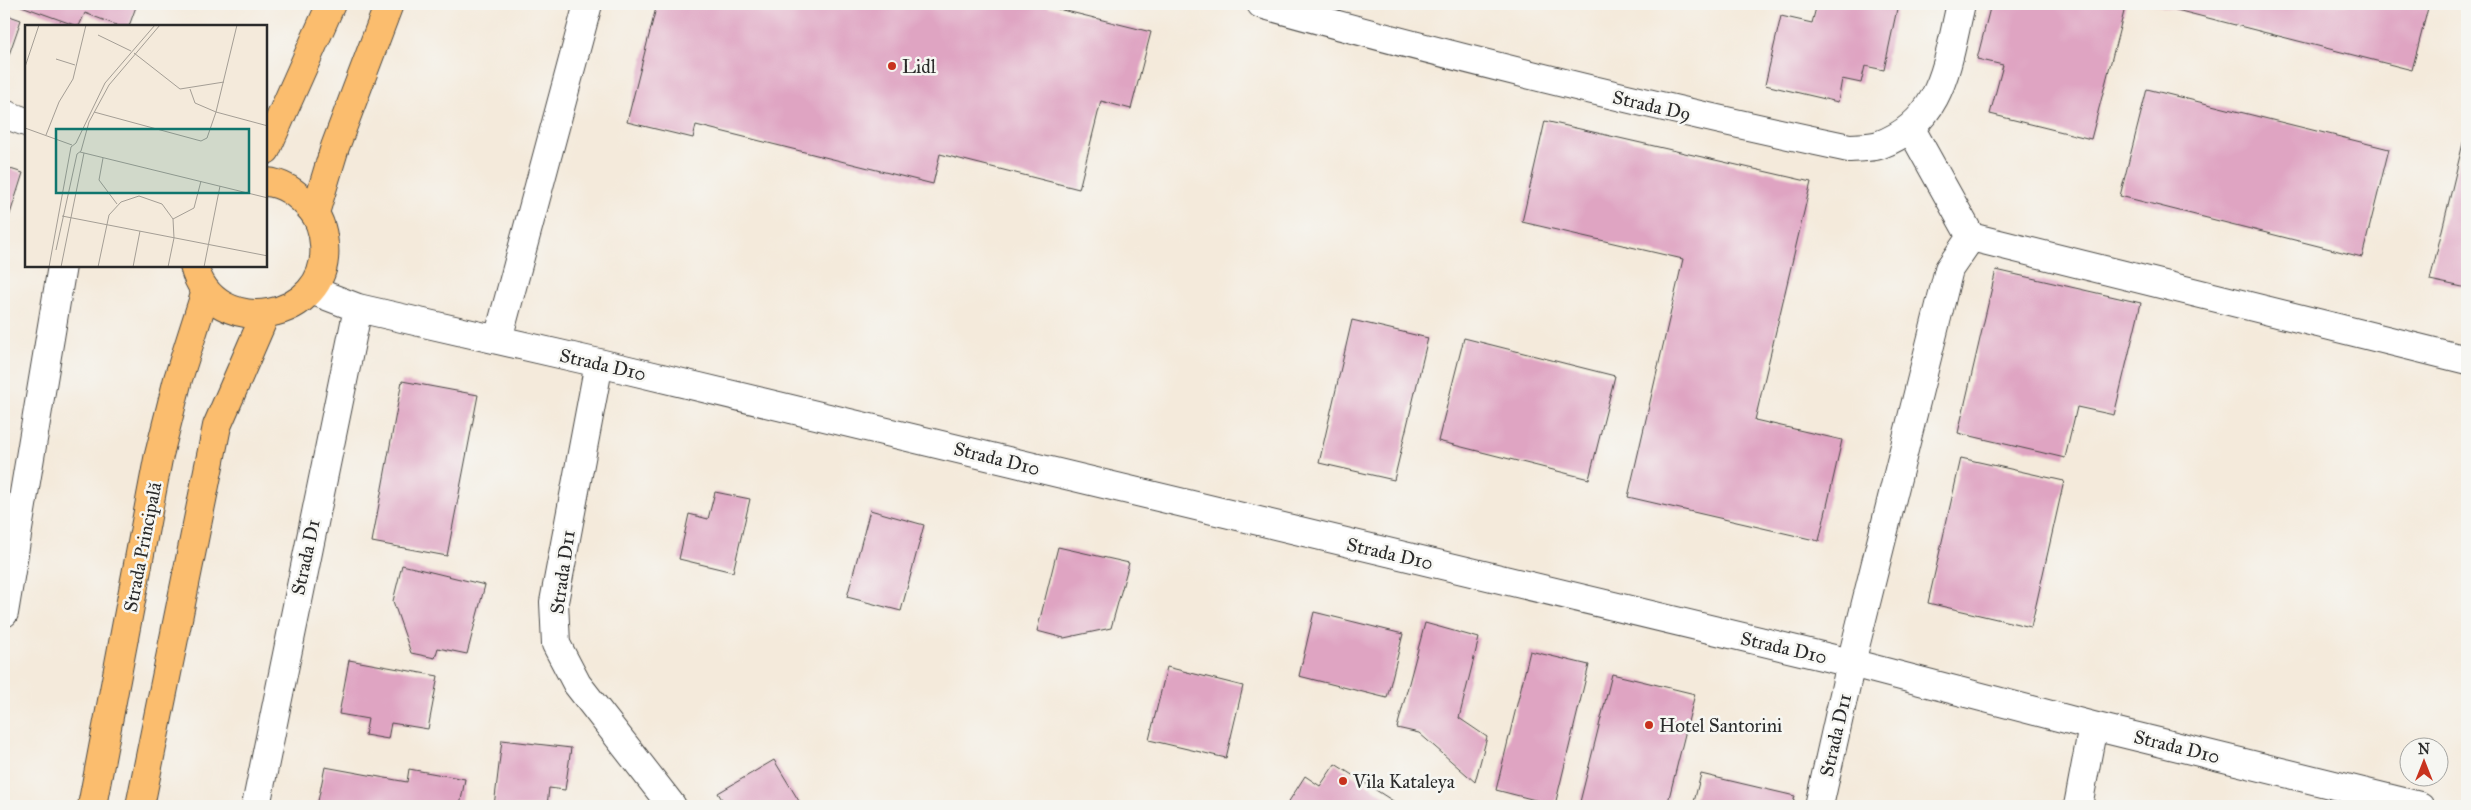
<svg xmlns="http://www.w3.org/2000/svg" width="2471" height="810" viewBox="0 0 2471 810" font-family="'IM FELL Great Primer',serif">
<rect width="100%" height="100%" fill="#f6f6f2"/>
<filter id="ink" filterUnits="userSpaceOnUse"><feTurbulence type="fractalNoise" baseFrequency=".02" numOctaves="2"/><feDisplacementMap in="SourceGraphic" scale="10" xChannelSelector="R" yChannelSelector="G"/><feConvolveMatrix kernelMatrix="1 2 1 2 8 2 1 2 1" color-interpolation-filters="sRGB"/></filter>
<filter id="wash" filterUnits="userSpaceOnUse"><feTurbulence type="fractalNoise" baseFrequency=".0096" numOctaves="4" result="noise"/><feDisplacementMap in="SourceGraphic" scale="20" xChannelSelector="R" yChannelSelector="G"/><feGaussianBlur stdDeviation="1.12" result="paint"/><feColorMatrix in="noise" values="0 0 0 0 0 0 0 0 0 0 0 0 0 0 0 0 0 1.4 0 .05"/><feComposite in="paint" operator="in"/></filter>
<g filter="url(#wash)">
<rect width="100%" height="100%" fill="#f4eadb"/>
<g id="blocks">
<path fill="#dfa4c2" d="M4 4H8L4 14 21 20 4 69Z
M16 4H137L129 26H119L85 13 79 26H77Z
M657 4H1038L1151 32 1131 109 1101 101 1079 189 940 154 933 184 696 125 693 138 627 122Z
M1817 4H1898L1884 70 1865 66 1861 83 1842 79 1838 102 1765 85 1781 16 1812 23Z
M1991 4H2126L2091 139 1990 114 2003 65 1977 59Z
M2153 4H2429L2412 70Z
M2147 89 2389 149 2362 257 2120 196Z
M1545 121 1811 182 1755 420 1842 440 1819 541 1628 497 1683 259 1522 222Z
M2464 139 2467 140V288L2430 280Z
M4 167 23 173 4 233Z
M1996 270 2141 303 2114 415 2077 407 2065 458 1958 433Z
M1352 320 1428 338 1394 480 1319 463Z
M1464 338 1615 376 1589 479 1438 441Z
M402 381 478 395 447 556 372 542Z
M1961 458 2064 481 2031 627 1928 603Z
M715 492 750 499 733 572 679 559 689 514 708 519Z
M870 510 924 525 901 611 847 597Z
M1058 547 1129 563 1111 628 1064 638 1037 631Z
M402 565 485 585 467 654 438 648 435 658 411 653 393 601Z
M1314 612 1403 634 1387 698 1299 676Z
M1425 623 1479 638 1459 718 1487 737 1475 782 1419 733 1397 728Z
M1530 651 1589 665 1555 805 1496 790Z
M349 660 438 676 428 729 391 723 388 739 365 735 368 719 339 714Z
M1167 667 1243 686 1226 758 1149 740Z
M1612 674 1695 694 1667 806H1579Z
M502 740 571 748 565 790 549 788 547 806H494Z
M774 760 802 806H726L718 793Z
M1335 764 1401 806H1286L1305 776 1320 786Z
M325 767 407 782 409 769 465 779 460 806H317Z
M1701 774 1795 796 1792 806H1693Z"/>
</g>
</g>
<g filter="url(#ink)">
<use href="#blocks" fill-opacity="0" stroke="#494845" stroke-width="1"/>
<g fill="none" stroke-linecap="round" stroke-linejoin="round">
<g stroke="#494845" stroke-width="30">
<path id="minor" d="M1261 4C1455 58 1651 106 1849 148 1858 147 1870 148 1879 145 1944 121 1947 62 1961 4
M4 114 26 122
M1911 129 1971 237
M311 290 358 308 599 363 1851 663 2093 726 2420 806
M498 339 588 4
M599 363 554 602 556 644 577 684 672 806
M4 613 62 266
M256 806 358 308
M1819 806 1851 663 1949 269 1971 237 2467 360
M2078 806 2093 726"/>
</g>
<g stroke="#494845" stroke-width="30">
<path id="major" d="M266 150 331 4
M315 213 335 147 389 4
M194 266C213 342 332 322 324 244 323 231 320 219 311 209 300 196 284 183 266 182
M92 806 158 459 178 379 206 291
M140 806 217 426 265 315"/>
</g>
<use href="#minor" stroke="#fff" stroke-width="28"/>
<use href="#major" stroke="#fbbd6e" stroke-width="28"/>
</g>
</g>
<g fill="#c8321e" stroke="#f6f6f2" stroke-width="2">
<circle cx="892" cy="66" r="5"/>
<circle cx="1649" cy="725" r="5"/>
<circle cx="1343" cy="781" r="5"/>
</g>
<g text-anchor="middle" stroke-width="5" stroke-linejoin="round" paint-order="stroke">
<g font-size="19" fill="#2b2b2b" stroke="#f6f6f2" text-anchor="start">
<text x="902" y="73">Lidl</text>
<text x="1659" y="732">Hotel Santorini</text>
<text x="1353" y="788">Vila Kataleya</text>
</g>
<g font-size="19" fill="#2b2b2b" stroke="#f6f6f2">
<text transform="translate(1652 105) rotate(13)" y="7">Strada D9</text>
<text transform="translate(603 364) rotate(13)" y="7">Strada D10</text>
<text transform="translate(997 458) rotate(14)" y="7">Strada D10</text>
<text transform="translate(142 547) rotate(-79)" y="7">Strada Principală</text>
<text transform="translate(1390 553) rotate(13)" y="7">Strada D10</text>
<text transform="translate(305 557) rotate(-78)" y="7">Strada D1</text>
<text transform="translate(562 572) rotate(-82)" y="7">Strada D11</text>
<text transform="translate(1784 647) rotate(13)" y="7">Strada D10</text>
<text transform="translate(1835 735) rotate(-77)" y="7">Strada D11</text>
<text transform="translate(2177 746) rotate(14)" y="7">Strada D10</text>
</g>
</g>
<g transform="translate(25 25)">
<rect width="242" height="242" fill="#f4eadb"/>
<path fill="none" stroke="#a49e95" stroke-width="1" d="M73 10 106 26M109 28 155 64 199 57M31 34 50 40M0 42 14 0M165 64 170 78 191 87 212 0M69 87 176 116 182 113 191 87 243 101M0 103 47 120M21 110 34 77 48 54 61 0M51 118 80 58 130 0M55 127 243 173M52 129 56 126 64 97 84 60 135 0M78 133 74 155 92 179M37 191 243 231M148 194 169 183 176 156M31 225 52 129M24 242 46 122 51 118M36 242 59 128M73 242 84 190 96 177 114 171 137 179 148 194 149 213 143 242M108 242 115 206M179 242 195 161"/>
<path fill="#0f766e" fill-opacity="0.15" stroke="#0f766e" stroke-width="2.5" d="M31 104H224V168H31Z"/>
<rect width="242" height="242" fill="none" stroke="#2b2b2b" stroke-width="2.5"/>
</g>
<rect width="2471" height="810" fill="none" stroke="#f6f6f2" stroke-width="20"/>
<g transform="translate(2424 762)"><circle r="24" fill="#f6f6f2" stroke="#a5a5a2"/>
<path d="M0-4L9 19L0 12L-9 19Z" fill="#c8321e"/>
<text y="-8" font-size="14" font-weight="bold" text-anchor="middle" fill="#2b2b2b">N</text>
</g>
</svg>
